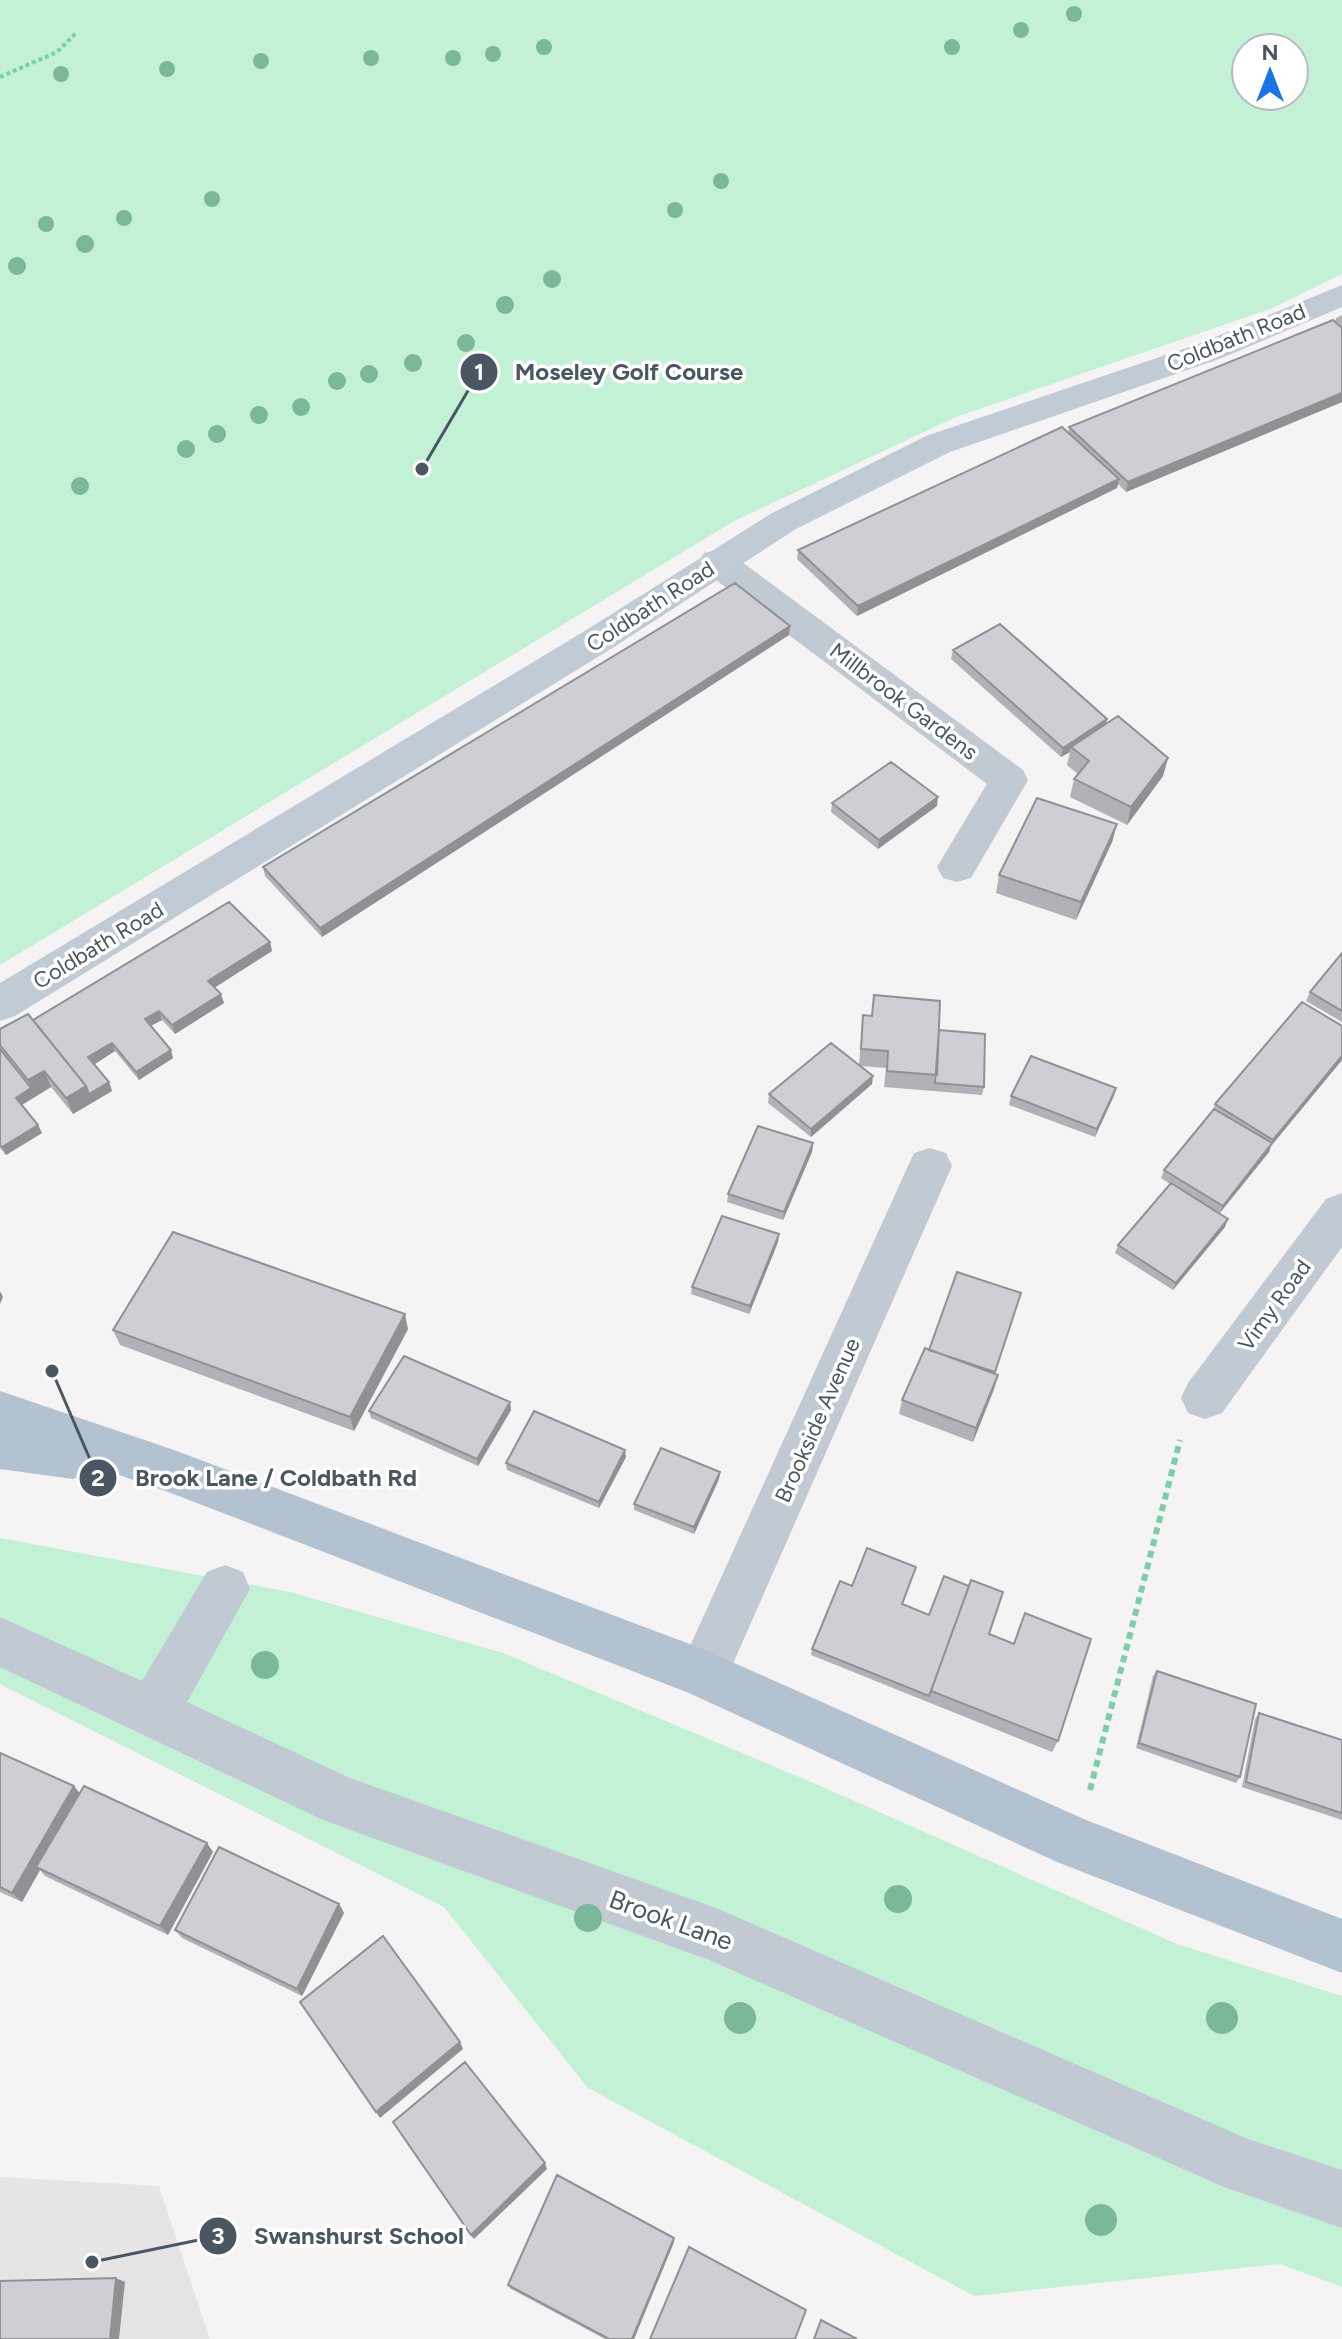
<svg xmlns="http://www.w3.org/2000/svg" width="1342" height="2339" viewBox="0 0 1342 2339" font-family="Figtree,sans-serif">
<rect width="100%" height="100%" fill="#f5f3f3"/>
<path fill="#e6e4e5" d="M0 2177 159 2186 210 2339H0Z"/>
<path fill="#c3f1d5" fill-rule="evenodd" d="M0 0H1342V274L1270 309 956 417 734 521 0 965ZM1294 48V96H1246V48Z
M0 1538 290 1592 503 1653 816 1784 1177 1944 1342 1996V2287L1280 2264 974 2296 588 2088 444 1907 0 1684Z"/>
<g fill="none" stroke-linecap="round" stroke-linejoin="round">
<path stroke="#7ad0a6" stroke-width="4" stroke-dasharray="4 3" stroke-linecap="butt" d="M0 77 57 52 77 32"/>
<path stroke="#7ad0a6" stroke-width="6" stroke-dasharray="7 5" stroke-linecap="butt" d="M1090 1790 1180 1440"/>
<path fill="#c1cad2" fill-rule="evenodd" d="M717 550 730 553 1023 770 1028 780 971 878 957 882 943 878 937 867 987 784 704 571 699 562 704 553Z
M930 1148 946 1153 952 1166 721 1691 703 1699 685 1691 678 1674 685 1657 908 1166 914 1153Z
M1342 1193V1247L1222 1413 1205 1419 1188 1413 1181 1398 1188 1383 1326 1199Z
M225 1565 243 1572 250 1589 187 1702 350 1778 716 1908 1248 2139 1342 2170V2228L1224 2187 709 1960 323 1820 0 1667V1617L142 1681 207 1572Z"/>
<path fill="#c1cbd6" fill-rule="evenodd" d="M1342 285V307L1222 358 950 452 796 529 614 647 15 1016 0 1021V983L588 629 772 513 926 436 1198 344Z"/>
<path fill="#b3c2d1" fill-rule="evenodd" d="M0 1391 174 1450 703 1649 1086 1820 1342 1919V1973L1057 1862 689 1693 171 1493 93 1466 90 1472 73 1479 0 1469Z"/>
</g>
<g fill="#7bb799">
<circle cx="1074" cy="14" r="8"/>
<circle cx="1021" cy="30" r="8"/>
<circle cx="544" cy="47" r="8"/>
<circle cx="952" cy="47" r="8"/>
<circle cx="493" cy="54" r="8"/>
<circle cx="371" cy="58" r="8"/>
<circle cx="453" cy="58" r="8"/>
<circle cx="261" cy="61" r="8"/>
<circle cx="167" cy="69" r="8"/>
<circle cx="61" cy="74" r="8"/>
<circle cx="721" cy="181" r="8"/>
<circle cx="212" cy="199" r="8"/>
<circle cx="675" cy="210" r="8"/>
<circle cx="124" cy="218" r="8"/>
<circle cx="46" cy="224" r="8"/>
<circle cx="85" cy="244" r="9"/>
<circle cx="17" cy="266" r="9"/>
<circle cx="552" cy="279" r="9"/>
<circle cx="505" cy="305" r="9"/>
<circle cx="466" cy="343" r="9"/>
<circle cx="413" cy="363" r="9"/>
<circle cx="369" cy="374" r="9"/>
<circle cx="337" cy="381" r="9"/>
<circle cx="301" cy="407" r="9"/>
<circle cx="259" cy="415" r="9"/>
<circle cx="217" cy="434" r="9"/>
<circle cx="186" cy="449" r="9"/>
<circle cx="80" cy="486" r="9"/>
<circle cx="265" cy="1665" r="14"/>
<circle cx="898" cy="1899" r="14"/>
<circle cx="588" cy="1918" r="14"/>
<circle cx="740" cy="2018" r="16"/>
<circle cx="1222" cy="2018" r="16"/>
<circle cx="1101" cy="2220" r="16"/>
</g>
<path fill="#b0b2b7" d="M1342 315V402L1126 492 1118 484 1117 488 857 616 797 559 798 550 1068 433 1069 427 1335 322 1336 318Z
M790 626 789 635 322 937 265 876 263 867Z
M953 650 1107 719 1106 724 1168 758 1163 776 1127 825 1070 797 1074 779 1078 774 1067 765 1070 752 1061 757 951 659Z
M832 803 937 806 878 849 831 812Z
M1117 824 1112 842 1076 920 996 893 999 875Z
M270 942 272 951 214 987 224 1003 175 1034 162 1020 151 1026 173 1058 139 1080 115 1051 94 1064 109 1082 112 1091 73 1114 51 1087 22 1105 38 1125 42 1133 6 1155 0 1148V1029L33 1020Z
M1342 953V1022L1306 1001 1310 992Z
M874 995 939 1030 984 1087 982 1095 884 1087 886 1068 860 1066 872 1084 811 1137 768 1103 769 1094 859 1065 863 1015 872 1016Z
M1342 1026V1060L1271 1146 1269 1152 1219 1214 1225 1227 1173 1290 1115 1253 1118 1245 1170 1184 1161 1178 1164 1170 1213 1110 1215 1104Z
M1116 1088 1095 1137 1009 1105 1011 1096Z
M813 1143 812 1152 783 1220 727 1202 728 1194Z
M778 1242 749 1314 691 1294 692 1287Z
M1021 1293 994 1374 998 1375 994 1389 973 1442 899 1414 902 1400 929 1350Z
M408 1329 354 1431 120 1345 113 1330Z
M510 1402 511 1410 478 1466 371 1418 369 1411Z
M626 1457 599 1508 507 1470 506 1463Z
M720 1472 719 1479 694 1534 634 1510V1504Z
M916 1567 903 1604 929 1615 989 1634 1058 1741 1052 1752 811 1655 812 1649 852 1586Z
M1157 1671 1240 1777 1236 1783 1136 1748 1153 1676Z
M1259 1713 1342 1740V1820L1242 1787 1255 1719Z
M0 1753 80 1793 213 1852 168 1935 45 1876 40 1870 22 1902 0 1892Z
M339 1904 344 1913 302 1996 182 1938 175 1930Z
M674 2242 634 2339H605L511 2289 508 2285Z"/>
<path fill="#909195" d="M1342 393V402L1126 492 1128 482Z
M1119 479 1117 488 857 616 858 606Z
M790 626 789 635 322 937 320 928Z
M1107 719 1105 729 1071 747 1070 752 1061 757 1063 748Z
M1168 758 1163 776 1127 825 1131 807Z
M938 797 937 806 878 849 879 840Z
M1117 824 1112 842 1076 920 1081 902Z
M270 942 272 951 211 990 208 981Z
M221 994 224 1003 175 1034 172 1025Z
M159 1011 162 1020 148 1027 145 1019Z
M112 1043 115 1051 92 1066 88 1057Z
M171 1050 173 1058 139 1080 136 1072Z
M1342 1056V1060L1271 1146 1269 1152 1219 1214 1223 1206 1271 1145 1273 1140Z
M44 1071 51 1087 20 1106 16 1098 31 1088 28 1080Z
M873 1076 872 1084 811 1137V1129Z
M109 1082 112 1091 73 1114 66 1098 86 1086Z
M1116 1088 1114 1096 1095 1137 1097 1129Z
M38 1125 42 1133 6 1155 2 1147Z
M813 1143 812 1152 783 1220 784 1212Z
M1228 1219 1225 1227 1173 1290 1176 1283Z
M779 1234 778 1242 749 1314 750 1306Z
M0 1291 3 1297 0 1304Z
M405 1314 408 1329 354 1431 350 1417Z
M998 1375 994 1389 973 1442 976 1428Z
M510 1402 511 1410 478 1466 477 1459Z
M625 1450 626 1457 599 1508V1502Z
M720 1472 719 1479 694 1534V1527Z
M74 1786 82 1796 36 1867 40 1870 22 1902 12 1893Z
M207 1843 213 1852 168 1935 160 1926Z
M339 1904 344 1913 302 1996 297 1989Z
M460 2042 463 2049 380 2118 376 2112Z
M545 2163 547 2169 474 2239 471 2235Z
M674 2238V2242L634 2339H632Z
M116 2278 125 2282 119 2339H110Z"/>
<path fill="#cdcfd5" stroke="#909195" stroke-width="2" d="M1333 320 1342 328V393L1128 482 1069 427Z
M1062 427 1119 479 858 606 798 550Z
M735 583 790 626 320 928 263 867Z
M1000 624 1107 719 1063 748 953 650Z
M1118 716 1168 758 1131 807 1074 779 1089 761 1071 747Z
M891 762 938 797 879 840 832 803Z
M1037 798 1117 824 1081 902 999 875Z
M229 902 270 942 208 981 221 994 172 1025 159 1011 145 1019 171 1050 136 1072 112 1043 88 1057 109 1082 89 1094 86 1086 33 1020Z
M1342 953V1011L1310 992Z
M874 995 940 1001 937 1075 887 1071 888 1051 861 1049 863 1015 872 1016Z
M1302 1002 1342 1026V1056L1273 1140 1215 1104Z
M28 1014 86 1086 66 1098 44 1071 28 1080 0 1045V1029Z
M939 1030 985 1034 984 1087 935 1083Z
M831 1043 873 1076 811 1129 769 1094Z
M0 1049 31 1088 16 1098 38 1125 2 1147 0 1145Z
M1031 1056 1116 1088 1097 1129 1011 1096Z
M1214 1109 1272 1143 1223 1206 1164 1170Z
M758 1126 813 1143 784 1212 728 1194Z
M1171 1183 1228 1219 1176 1283 1118 1245Z
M722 1216 779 1234 750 1306 692 1287Z
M173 1232 405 1314 350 1417 113 1330Z
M957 1272 1021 1293 995 1372 929 1350Z
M925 1348 998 1375 976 1428 902 1400Z
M404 1356 510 1402 477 1459 369 1411Z
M534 1411 625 1450 599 1502 506 1463Z
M661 1448 720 1472 694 1527 634 1504Z
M867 1548 916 1567 902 1604 929 1615 944 1576 969 1586 929 1696 812 1649 840 1581 852 1586Z
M971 1580 1003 1592 989 1634 1014 1644 1025 1613 1091 1639 1058 1741 931 1691Z
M1157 1671 1256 1704 1240 1777 1139 1743Z
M1259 1713 1342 1740V1813L1246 1782Z
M0 1753 74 1786 12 1893 0 1887Z
M84 1786 207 1843 160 1926 36 1867Z
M219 1847 339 1904 297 1989 175 1930Z
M383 1936 460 2042 376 2112 300 2002Z
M465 2062 545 2163 471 2235 393 2122Z
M557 2175 674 2238 632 2339H609L508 2285Z
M689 2247 806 2310 795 2339H650Z
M116 2278 110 2339H0V2281Z
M821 2320 857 2339H814Z"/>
<g text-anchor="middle" stroke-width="7" stroke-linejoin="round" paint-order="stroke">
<g font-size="22" fill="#4a5661" stroke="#fff">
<text transform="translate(1236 337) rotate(-22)" y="8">Coldbath Road</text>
<text transform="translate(650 606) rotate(-33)" y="8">Coldbath Road</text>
<text transform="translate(904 701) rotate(37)" y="8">Millbrook Gardens</text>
<text transform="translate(98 945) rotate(-31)" y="8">Coldbath Road</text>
<text transform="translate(1274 1305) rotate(-54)" y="8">Vimy Road</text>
<text transform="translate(817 1420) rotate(-66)" y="8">Brookside Avenue</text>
</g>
<g font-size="26" fill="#4a5661" stroke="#fff">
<text transform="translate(671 1920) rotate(20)" y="9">Brook Lane</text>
</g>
</g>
<path fill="none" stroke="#4a5661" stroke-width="3" d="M422 469L479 372M52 1371L98 1478M92 2262L218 2236"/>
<g fill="#4a5661" stroke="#fff" stroke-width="3">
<circle cx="422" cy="469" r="8"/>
<circle cx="52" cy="1371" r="8"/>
<circle cx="92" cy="2262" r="8"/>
<circle cx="479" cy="372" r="20"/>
<circle cx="98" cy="1478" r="20"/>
<circle cx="218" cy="2236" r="20"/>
</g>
<g font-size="24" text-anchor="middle" font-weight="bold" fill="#fff">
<text x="479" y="380">1</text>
<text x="98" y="1486">2</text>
<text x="218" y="2244">3</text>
</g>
<g font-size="24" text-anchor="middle" font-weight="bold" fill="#4a5661" stroke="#fff" stroke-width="7" stroke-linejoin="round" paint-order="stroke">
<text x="629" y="380">Moseley Golf Course</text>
<text x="276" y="1486">Brook Lane / Coldbath Rd</text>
<text x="359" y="2244">Swanshurst School</text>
</g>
<g transform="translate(1270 72)"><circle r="38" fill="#ffffff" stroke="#b7bbc0" stroke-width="2"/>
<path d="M0-6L14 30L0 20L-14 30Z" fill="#1a73e8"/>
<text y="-12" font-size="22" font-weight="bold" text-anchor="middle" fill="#4a5661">N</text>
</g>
</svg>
